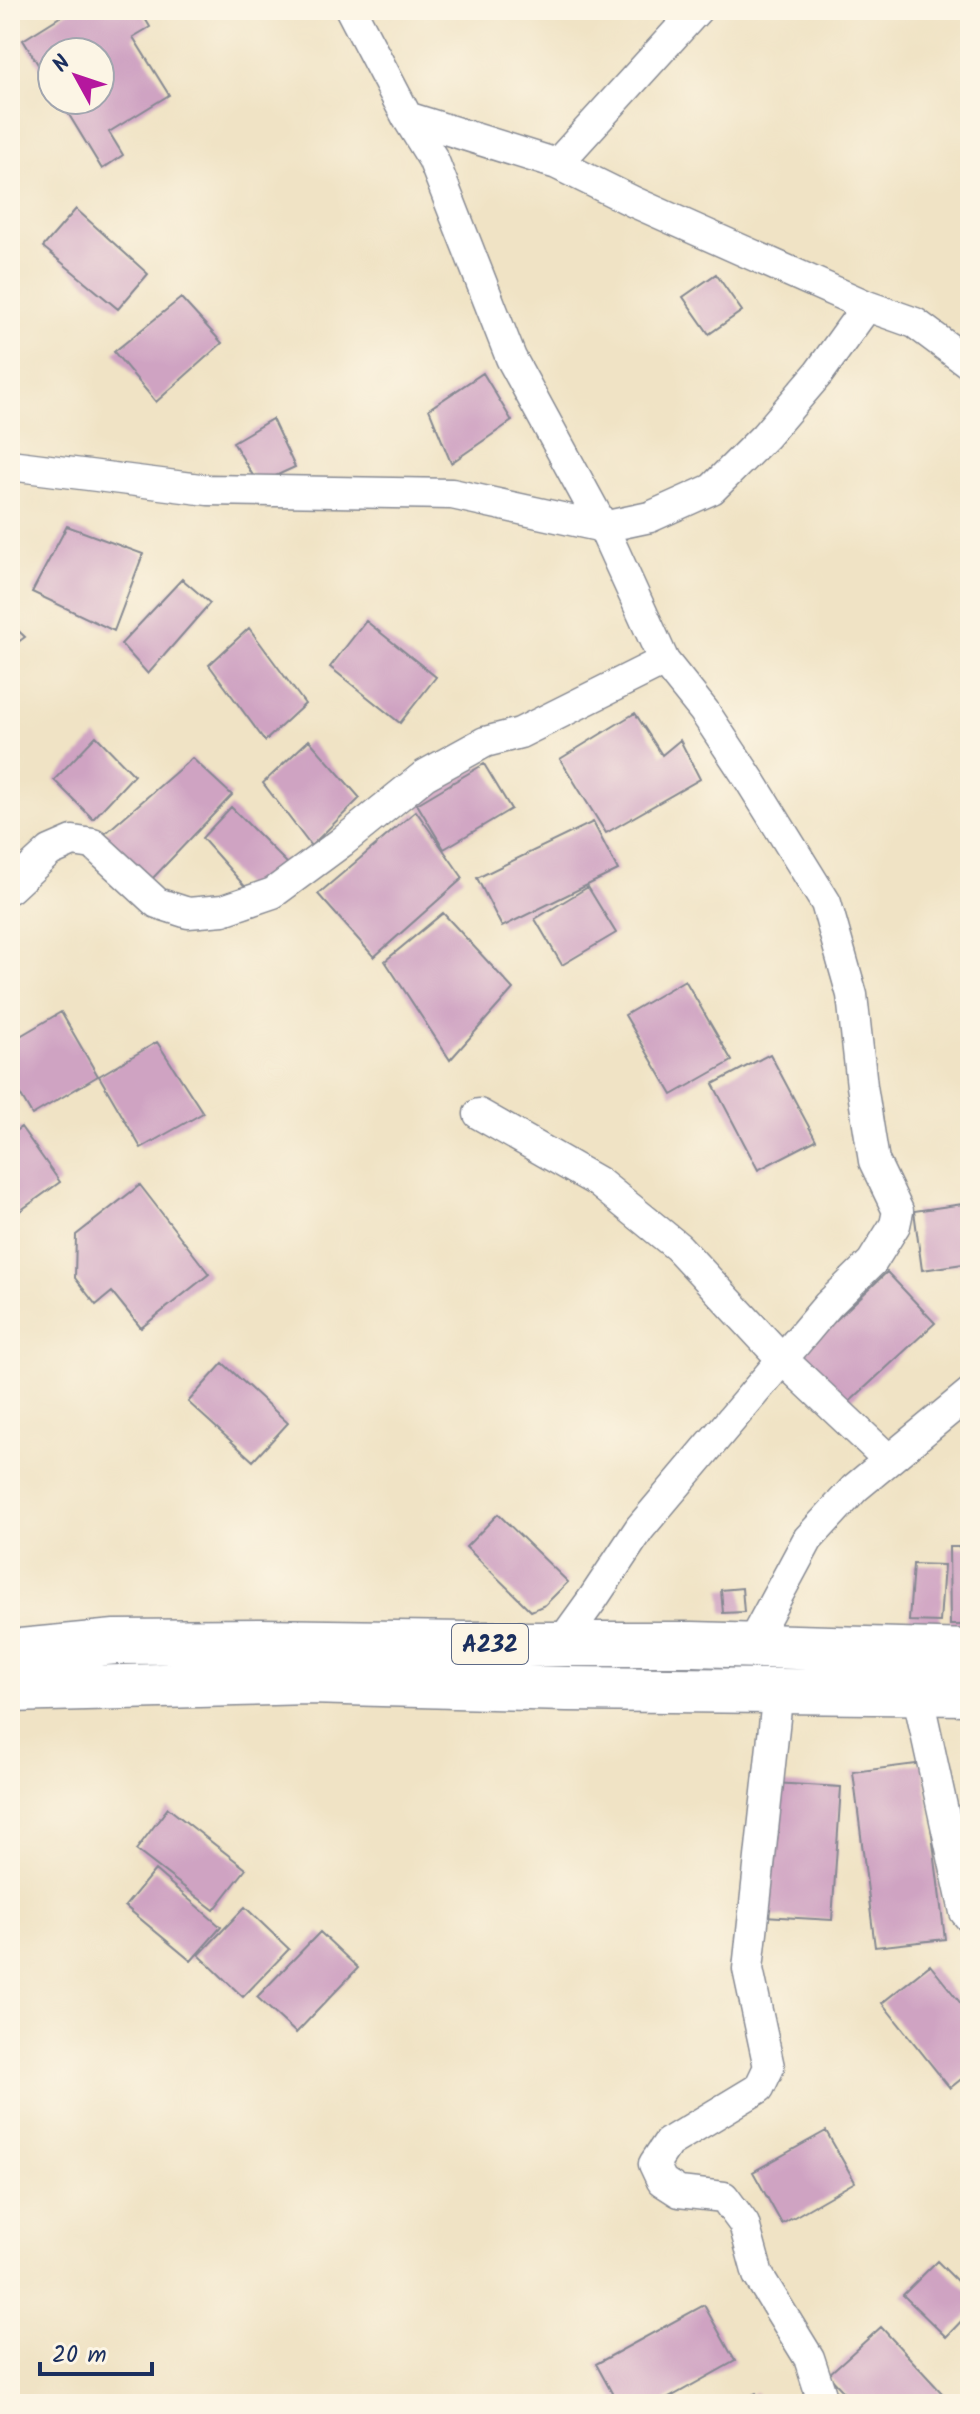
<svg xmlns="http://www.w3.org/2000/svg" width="980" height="2414" viewBox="0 0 980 2414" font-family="Kalam,sans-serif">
<rect width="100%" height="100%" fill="#fcf5e5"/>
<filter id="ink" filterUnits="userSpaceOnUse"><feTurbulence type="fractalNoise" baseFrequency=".0125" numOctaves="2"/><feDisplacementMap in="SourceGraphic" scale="16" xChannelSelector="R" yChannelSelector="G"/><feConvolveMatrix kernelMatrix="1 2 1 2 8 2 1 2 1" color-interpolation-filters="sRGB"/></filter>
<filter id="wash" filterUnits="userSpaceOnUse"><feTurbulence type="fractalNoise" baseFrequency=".006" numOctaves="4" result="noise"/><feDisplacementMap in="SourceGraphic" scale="32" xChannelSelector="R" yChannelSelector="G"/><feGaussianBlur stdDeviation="1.8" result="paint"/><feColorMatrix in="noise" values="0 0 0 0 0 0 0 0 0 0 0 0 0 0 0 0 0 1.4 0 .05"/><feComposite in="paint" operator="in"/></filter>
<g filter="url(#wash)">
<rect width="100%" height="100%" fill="#f0e3c5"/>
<g id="blocks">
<path fill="#cfa3c2" d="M71 10H140L150 27 133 37 169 95 109 132 123 155 102 169 60 100H100V52H52V87L23 40Z
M76 209 148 274 118 309 43 247Z
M716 274 742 311 709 334 683 297Z
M181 298 222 343 156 402 114 352Z
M483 373 512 421 451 463 429 409Z
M272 419 295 467 258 484 233 442Z
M67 526 143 554 114 631 32 592Z
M182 579 210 603 148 674 121 644Z
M366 621 436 677 400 723 330 667Z
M10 623 25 637 10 648Z
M249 628 305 704 265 741 209 665Z
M635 713 662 755 680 740 700 779 606 833 560 759Z
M96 736 134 775 93 819 54 780Z
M309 740 360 798 311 846 263 783Z
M192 758 232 795 152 879 93 844Z
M484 764 511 809 444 849 417 804Z
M231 807 291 867 248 890 202 838Z
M416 811 463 878 374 957 318 894Z
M593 822 618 870 502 927 477 878Z
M588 887 616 933 562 965 535 919Z
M443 913 513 989 450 1060 385 961Z
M685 980 732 1061 672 1095 625 1015Z
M61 1012 98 1076 32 1115 10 1077V1042Z
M157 1042 203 1113 141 1148 99 1076Z
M770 1054 816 1140 758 1170 713 1084Z
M21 1127 60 1182 10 1218V1135Z
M140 1185 209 1274 141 1328 112 1292 96 1305 75 1278 76 1235Z
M970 1203V1263L922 1270 914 1211Z
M887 1272 935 1323 846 1405 799 1355Z
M223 1363 288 1423 253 1461 188 1402Z
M498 1514 568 1582 545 1605 531 1611 466 1547Z
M949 1547H970V1625H950Z
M913 1564 944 1565 940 1622 909 1621Z
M742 1588 744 1612 723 1613 721 1590Z
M923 1763 945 1939 875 1947 853 1772Z
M773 1783 841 1787 832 1920 764 1916Z
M168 1808 246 1869 214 1910 136 1850Z
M155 1870 221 1927 191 1961 125 1906Z
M245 1907 289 1949 243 1997 199 1955Z
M320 1932 358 1968 296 2033 257 1997Z
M930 1965 970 2015V2072L950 2088 882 2003Z
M826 2131 855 2182 782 2224 753 2172Z
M937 2261 970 2294V2312L946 2337 903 2295Z
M704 2305 735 2361 658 2404H618L596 2364Z
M881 2327 942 2393 930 2404H855L828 2375Z
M756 2393 762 2404H733Z"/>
</g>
</g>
<g filter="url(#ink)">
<use href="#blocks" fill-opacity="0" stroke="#868992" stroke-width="2"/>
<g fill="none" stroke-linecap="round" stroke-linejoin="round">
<g stroke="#868992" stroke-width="33">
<path id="street" d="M351 10 407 117 433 159 511 358 603 527 664 661 704 711 751 782 826 903 852 995 862 1086 874 1161 898 1211 895 1225 872 1262 828 1305 640 1528 592 1600 561 1643
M407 117 557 164 634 202 867 306 915 323 970 364
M557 164 697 10
M10 465 208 490 452 494 603 527 650 517 712 489 765 436 818 374 867 306
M10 888 50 851 73 841 93 844 157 903 188 913 223 910 273 893 342 842 425 775 485 742 520 733 664 661
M479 1114 598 1182 678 1247 781 1358 889 1460
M750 1647 808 1539 855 1488 970 1393
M778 1690 748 1969 769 2067 759 2088 668 2143 654 2164 662 2181 679 2192 724 2197 744 2224 758 2275 809 2358 824 2404
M917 1692 965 1912 970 1918"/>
</g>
<g stroke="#868992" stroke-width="47">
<path id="primary" d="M10 1652 115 1642 262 1641 463 1644H692L970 1652
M10 1690 308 1682 567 1689 970 1693"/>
</g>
<use href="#street" stroke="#fff" stroke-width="30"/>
<use href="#primary" stroke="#fff" stroke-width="44"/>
</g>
</g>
<g text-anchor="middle" stroke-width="8" stroke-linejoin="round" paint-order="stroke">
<rect fill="#fcf5e5" stroke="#5e6a86" stroke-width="2" x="452" y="1624" width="76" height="40" rx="6"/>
<g font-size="24" font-weight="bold" fill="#1b2f5e">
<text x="490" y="1652">A232</text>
</g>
</g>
<rect width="980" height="2414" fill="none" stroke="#fcf5e5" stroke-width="40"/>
<g transform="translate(76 76) rotate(310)"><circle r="38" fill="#fcf5e5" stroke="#a2a6af" stroke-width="2"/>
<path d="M0-6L14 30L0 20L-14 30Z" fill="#b5179e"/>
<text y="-12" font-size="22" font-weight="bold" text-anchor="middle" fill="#1b2f5e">N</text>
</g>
<path d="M40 2362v12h112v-12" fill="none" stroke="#1b2f5e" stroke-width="4"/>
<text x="52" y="2362" font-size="24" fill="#1b2f5e" stroke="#fcf5e5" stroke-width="6" paint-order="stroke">20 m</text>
</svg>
